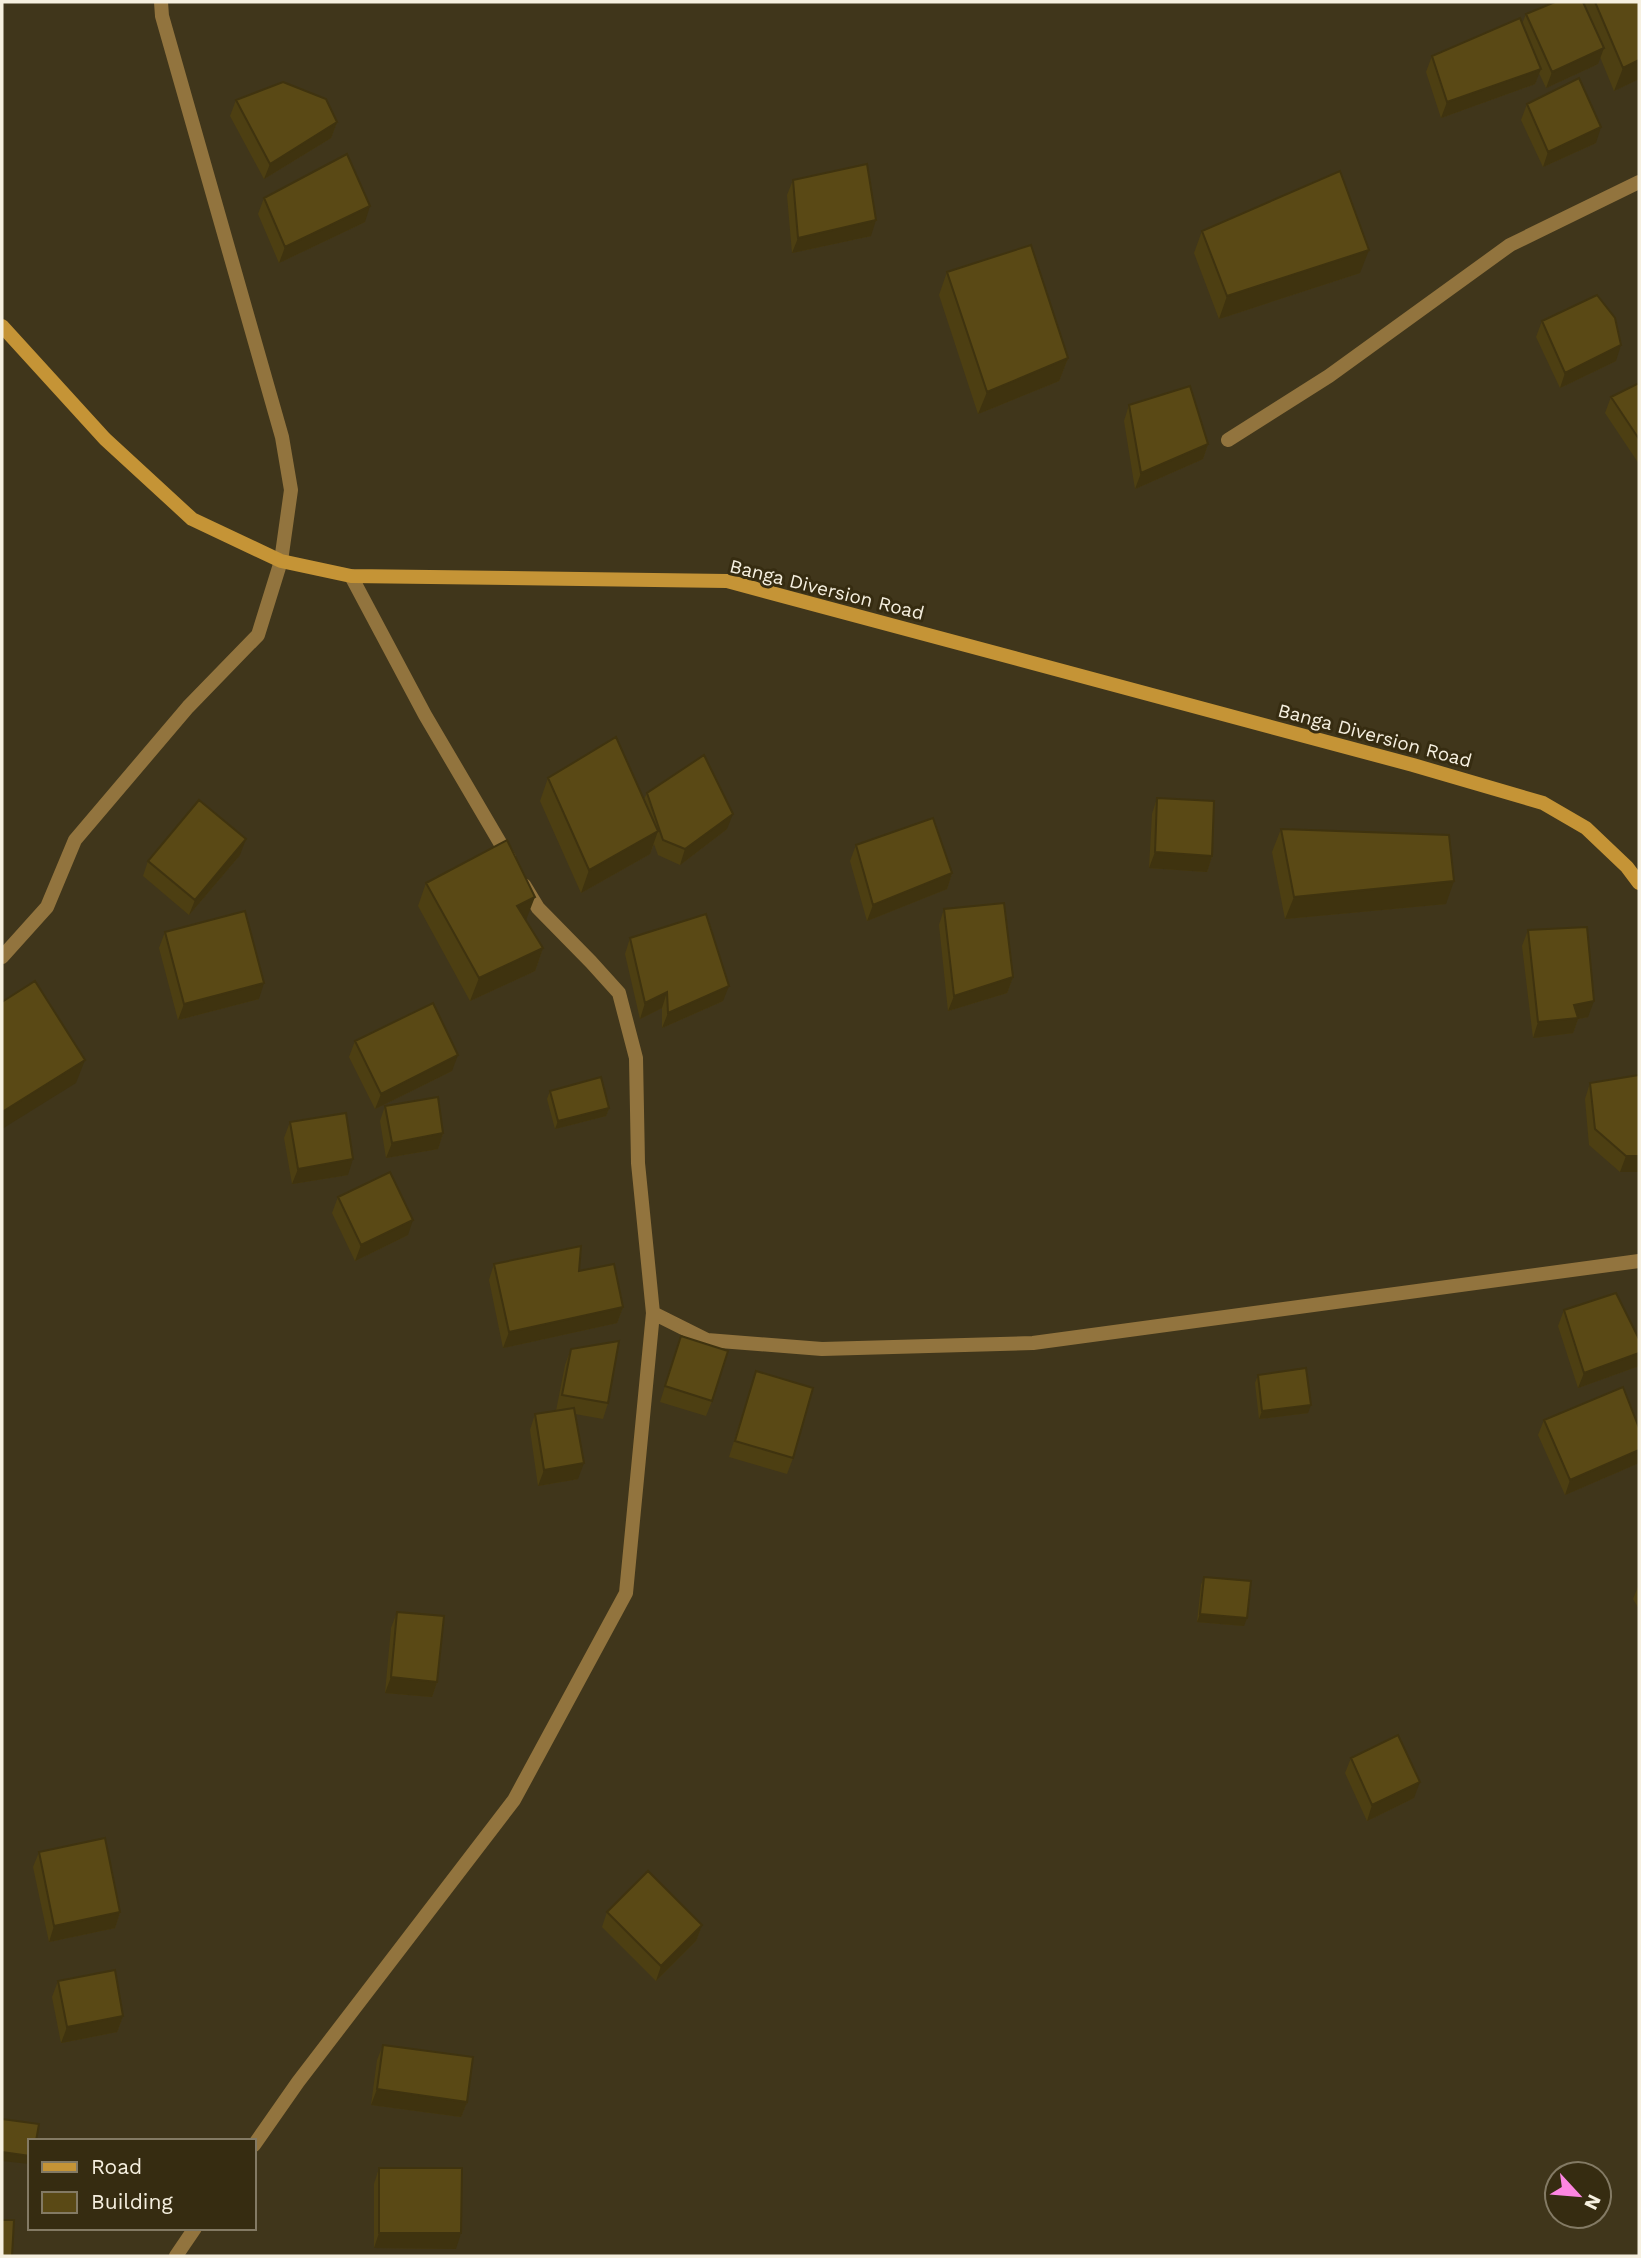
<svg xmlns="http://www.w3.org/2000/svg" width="1641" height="2258" viewBox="0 0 1641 2258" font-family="'Work Sans',sans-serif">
<rect width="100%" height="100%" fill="#40361b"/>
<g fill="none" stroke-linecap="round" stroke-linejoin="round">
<path stroke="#92743e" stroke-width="14" d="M1228 440 1329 376 1510 245 1639 182
M351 576 425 715 509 858
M524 885 538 908 591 962 619 993 636 1058 638 1163 653 1313
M2 957 47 907 75 840 188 707 258 635 281 561 291 490 282 437 162 16 161 2
M254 2145 298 2082 514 1800 626 1593 653 1313 707 1340 822 1349 1033 1343 1639 1261
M176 2256 195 2228"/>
<path stroke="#c59436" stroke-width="14" d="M2 326 105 439 192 519 281 561 351 576 727 581 1413 765 1543 803 1586 828 1627 867 1639 883"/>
</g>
<path fill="#4d3f12" d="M1555 2H1639V79L1614 91 1600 57 1598 64 1546 88 1539 73 1535 84 1441 118 1426 72 1432 56 1522 24 1526 14Z
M236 100 337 122 331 138 264 179 230 116Z
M1527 104 1596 143 1543 167 1521 120Z
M793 180 871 236 792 253 787 195Z
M264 198 365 222 279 263 258 214Z
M1202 231 1360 273 1219 319 1194 253Z
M947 272 1068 358 1059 381 978 414 939 295Z
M1542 321 1616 361 1560 388 1536 337Z
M1639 383V464L1605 413 1611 397Z
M1129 405 1208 444 1203 459 1135 489 1124 421Z
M548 778 644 799 647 793 727 829 680 865 658 855 654 844 650 854 581 893 540 801Z
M1157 798 1212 856 1207 872 1149 868 1152 814Z
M1281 829 1446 904 1285 919 1272 852Z
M856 845 952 873 947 889 867 921 850 861Z
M240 855 189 915 143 876 148 861Z
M426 883 526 920 543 948 535 971 470 1001 418 906Z
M944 909 1013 977 1007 993 948 1011 939 925Z
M1528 930 1588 1017 1578 1019 1573 1033 1533 1038 1522 946Z
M165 932 259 999 178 1020 159 948Z
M630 938 723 1001 662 1028V1008L640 1019 625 954Z
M355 1041 452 1071 375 1109 349 1057Z
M1639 1075V1172H1620L1589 1145 1585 1099 1590 1083Z
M550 1091 609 1108 606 1116 555 1129 547 1099Z
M385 1106 443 1133 438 1149 386 1158 380 1121Z
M290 1122 348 1175 292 1184 284 1138Z
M338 1197 408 1235 355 1261 332 1213Z
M494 1264 579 1271 623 1307 617 1323 503 1348 489 1280Z
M1564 1310 1639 1366 1578 1388 1558 1326Z
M681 1336 712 1401 706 1416 660 1402Z
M571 1349 608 1403 603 1419 575 1414 578 1479 538 1486 530 1430 535 1414 556 1411 565 1365Z
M756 1371 793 1458 787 1474 729 1457Z
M1258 1375 1308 1413 1259 1419 1255 1383Z
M1544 1420 1639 1428V1463L1565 1495 1538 1435Z
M1204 1577 1244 1626 1197 1622 1201 1585Z
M1639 1584V1609L1633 1599Z
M397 1612 437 1682 432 1697 385 1693 391 1628Z
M1351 1758 1414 1798 1367 1821 1345 1773Z
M39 1852 120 1912 115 1928 49 1942 33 1867Z
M607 1912 702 1925 696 1941 656 1981 602 1927Z
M58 1981 123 2016 117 2032 61 2043 52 1997Z
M383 2045 467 2102 461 2117 371 2105 377 2060Z
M379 2168 456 2249 374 2248V2184Z"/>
<path fill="#3f330f" d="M1604 48 1598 64 1546 88 1552 72Z
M1639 60V79L1614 91 1623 68Z
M1541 69 1535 84 1441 118 1447 102Z
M337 122 331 138 264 179 270 164Z
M1601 127 1596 143 1543 167 1548 152Z
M370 206 365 222 279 263 285 247Z
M876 220 871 236 792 253 798 238Z
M1369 250 1360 273 1219 319 1227 296Z
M1621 345 1616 361 1560 388 1565 373Z
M1068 358 1059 381 978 414 987 392Z
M1208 444 1203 459 1135 489 1141 473Z
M733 814 727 829 680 865 685 849Z
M658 831 650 854 581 893 589 870Z
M246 839 240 855 189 915 195 900Z
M1155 852 1212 856 1207 872 1149 868Z
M952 873 947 889 867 921 873 905Z
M1454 881 1446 904 1285 919 1294 897Z
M535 897 526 920 517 906Z
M543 948 535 971 470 1001 479 978Z
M1013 977 1007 993 948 1011 954 996Z
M264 983 259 999 178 1020 184 1004Z
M729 986 723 1001 662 1028 668 1013Z
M667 992 662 1008 640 1019 645 1003Z
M1594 1001 1588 1017 1578 1019 1573 1033 1533 1038 1538 1022 1574 1005Z
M458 1055 452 1071 375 1109 381 1094Z
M85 1060 76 1083 2 1129V1112Z
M609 1108 606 1116 555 1129 558 1121Z
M443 1133 438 1149 386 1158 392 1143Z
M1626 1156H1639V1172H1620Z
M353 1159 348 1175 292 1184 298 1169Z
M413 1220 408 1235 355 1261 361 1245Z
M623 1307 617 1323 503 1348 509 1332Z
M1639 1353V1366L1578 1388 1584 1373Z
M1311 1405 1308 1413 1259 1419 1262 1411Z
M1639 1450V1463L1565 1495 1570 1480Z
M584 1463 578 1479 538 1486 544 1470Z
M1200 1614 1247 1618 1244 1626 1197 1622Z
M391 1677 437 1682 432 1697 385 1693Z
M1420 1782 1414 1798 1367 1821 1372 1805Z
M120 1912 115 1928 49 1942 54 1926Z
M702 1925 696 1941 656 1981 661 1966Z
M123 2016 117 2032 61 2043 67 2027Z
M377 2089 467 2102 461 2117 371 2105Z
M2 2152 30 2156V2164L2 2161Z
M379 2233H461L456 2249 374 2248Z"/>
<path fill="#5a4915" stroke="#3f330f" stroke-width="2" d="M1555 2H1583L1604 48 1552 72 1526 14Z
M1595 2H1639V60L1623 68Z
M1520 18 1541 69 1447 102 1432 56Z
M1579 78 1601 127 1548 152 1527 104Z
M283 82 326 99 337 122 270 164 236 100Z
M347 154 370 206 285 247 264 198Z
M867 164 876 220 798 238 793 180Z
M1340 171 1369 250 1227 296 1202 231Z
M1031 245 1068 358 987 392 947 272Z
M1597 295 1615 318 1621 345 1565 373 1542 321Z
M1639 383V439L1611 397Z
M1190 386 1208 444 1141 473 1129 405Z
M616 737 658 831 589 870 548 778Z
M704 755 733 814 685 849 663 840 647 793Z
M1157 798 1214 801 1212 856 1155 852Z
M199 800 246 839 195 900 148 861Z
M933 818 952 873 873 905 856 845Z
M1281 829 1449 835 1454 881 1294 897Z
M507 840 535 897 517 906 543 948 479 978 426 883Z
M1004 903 1013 977 954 996 944 909Z
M245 911 264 983 184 1004 165 932Z
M706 914 729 986 668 1013 667 992 645 1003 630 938Z
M1587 927 1594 1001 1574 1005 1578 1018 1538 1022 1528 930Z
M35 981 85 1060 2 1112V1002Z
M433 1003 458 1055 381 1094 355 1041Z
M1639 1075V1156H1626L1595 1129 1590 1083Z
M601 1077 609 1108 558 1121 550 1091Z
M438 1097 443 1133 392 1143 385 1106Z
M346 1113 353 1159 298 1169 290 1122Z
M390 1172 413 1220 361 1245 338 1197Z
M581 1246 579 1271 614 1264 623 1307 509 1332 494 1264Z
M1616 1293 1639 1339V1353L1584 1373 1564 1310Z
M681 1336 728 1351 712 1401 665 1386Z
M619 1341 608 1403 562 1395 571 1349Z
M1306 1368 1311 1405 1262 1411 1258 1375Z
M756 1371 813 1388 793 1458 735 1441Z
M1623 1387 1639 1428V1450L1570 1480 1544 1420Z
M574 1408 584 1463 544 1470 535 1414Z
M1204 1577 1251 1581 1247 1618 1200 1614Z
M397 1612 444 1616 437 1682 391 1677Z
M1398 1735 1420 1782 1372 1805 1351 1758Z
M105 1838 120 1912 54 1926 39 1852Z
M648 1871 702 1925 661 1966 607 1912Z
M115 1970 123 2016 67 2027 58 1981Z
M383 2045 473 2057 467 2102 377 2089Z
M2 2119 39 2124 36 2141H30V2156L2 2152Z
M379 2168H462L461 2233H379Z
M2 2220H14L12 2256H2Z"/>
<g text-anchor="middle" stroke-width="6" stroke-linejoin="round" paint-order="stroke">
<g font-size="19" fill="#f6f0e0" stroke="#362c11">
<text transform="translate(827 589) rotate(14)" y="7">Banga Diversion Road</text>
<text transform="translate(1375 735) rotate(15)" y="7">Banga Diversion Road</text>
</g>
</g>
<rect width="1641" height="2258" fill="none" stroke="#f6f0e0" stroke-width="7"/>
<rect x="28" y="2139" width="228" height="91" fill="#362c11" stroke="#837a64" stroke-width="2"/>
<rect x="42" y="2162" width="35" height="10" fill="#c59436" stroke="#837a64" stroke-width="2"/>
<text x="91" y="2174" font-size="21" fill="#f6f0e0">Road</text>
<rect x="42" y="2192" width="35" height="21" fill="#5a4915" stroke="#837a64" stroke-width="2"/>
<text x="91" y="2209" font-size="21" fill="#f6f0e0">Building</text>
<g transform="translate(1578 2195) rotate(116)"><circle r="33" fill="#362c11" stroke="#837a64" stroke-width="2"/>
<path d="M0-5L12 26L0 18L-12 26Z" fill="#fd86e2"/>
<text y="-10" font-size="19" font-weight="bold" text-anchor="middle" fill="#f6f0e0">N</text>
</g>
</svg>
